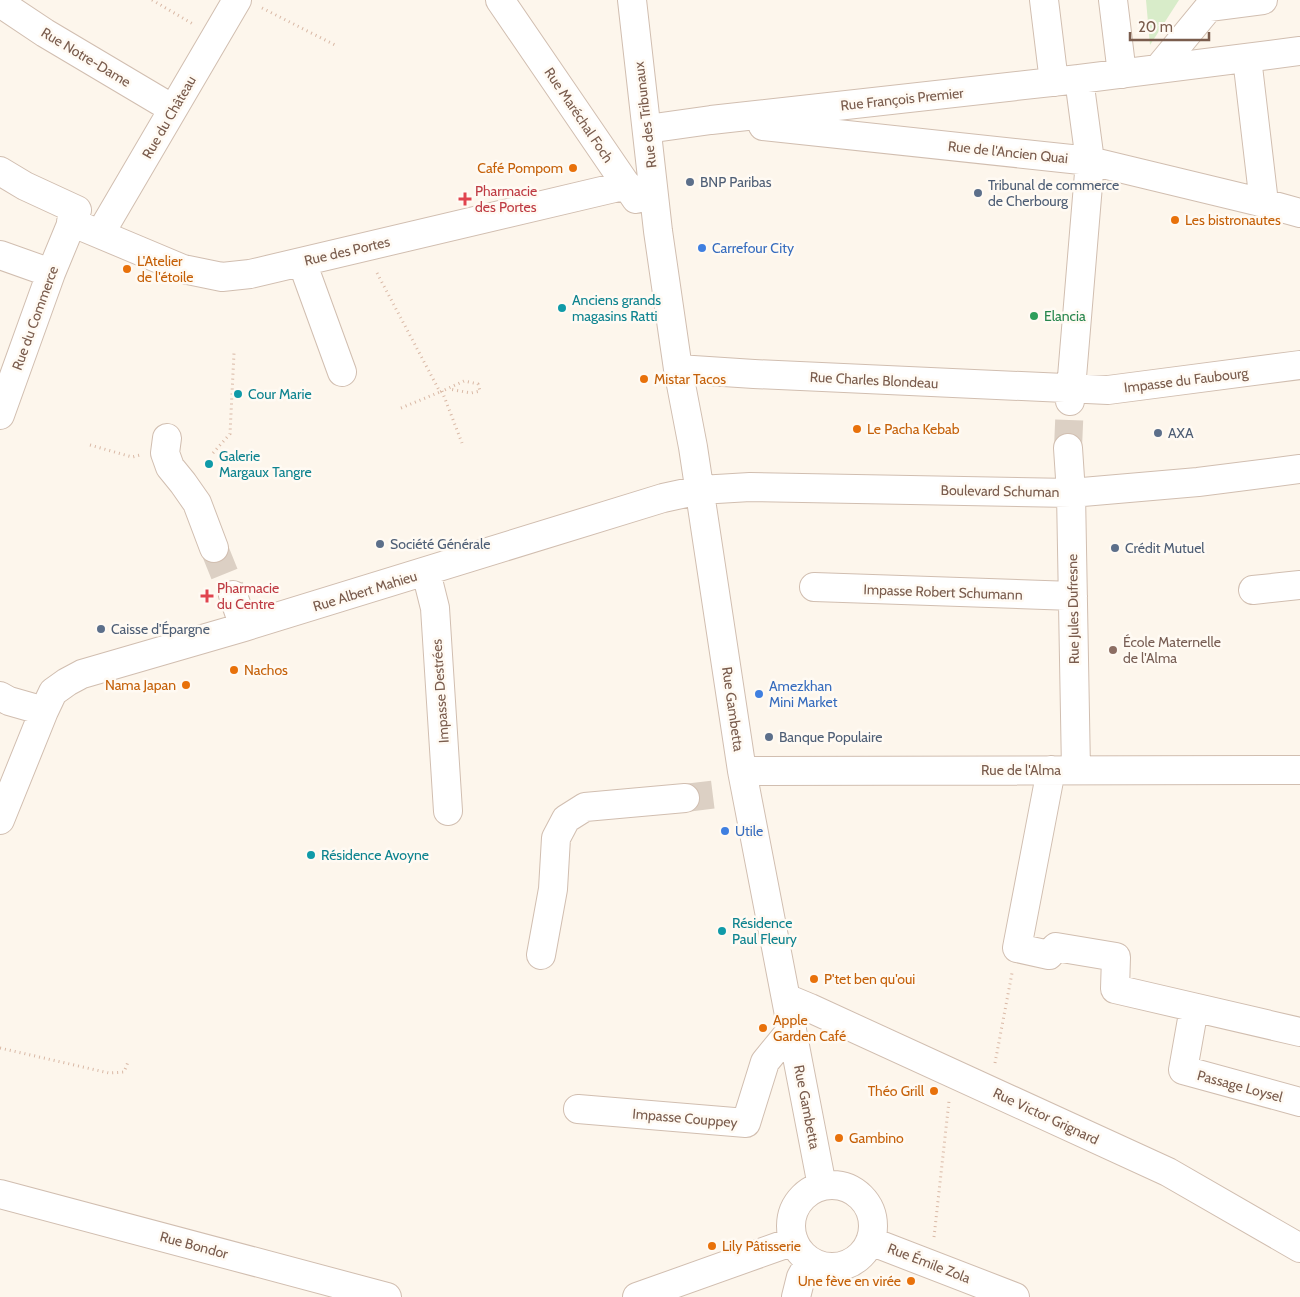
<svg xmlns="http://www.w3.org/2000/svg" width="1300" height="1297" viewBox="0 0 1300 1297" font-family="Cabin,sans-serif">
<rect width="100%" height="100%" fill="#fdf6ec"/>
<path fill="#d8ecc9" d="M1146 0H1179L1150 45Z"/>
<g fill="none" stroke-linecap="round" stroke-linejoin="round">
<path stroke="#dcd0c4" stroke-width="28" stroke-dasharray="28 14" stroke-linecap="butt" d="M1068 448 1070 401
M214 548 233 595
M685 798 725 793"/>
<g stroke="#d1beb0" stroke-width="30">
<path id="minor" d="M500 0 636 199
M632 0 658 231 678 369 693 447 742 771 822 1186
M1044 0 1054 82
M1113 0 1122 74
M0 3 45 33 173 109
M1247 58 1264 203
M1158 69 1209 7 1263 0
M763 126 1090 161 1264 203 1300 213
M647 129 711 120 1079 79 1300 51
M0 171 25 186 77 210 51 273 0 415
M71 222 183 269 222 277 250 274 627 185
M100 234 237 0
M0 255 51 273
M302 262 342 372
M678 369 754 374 1108 390 1300 365
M1070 401 1090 161 1079 79
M167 438 165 453 170 467 183 483 197 503 214 548
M1068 448 1071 493 1076 770
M426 572 435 608 448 811
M814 587 1073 596
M1253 590 1300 585
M233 595 244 627
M0 696 9 701 44 711
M1051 770 1017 948 1049 955 1056 947 1116 957 1115 989 1300 1032
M742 771 1300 770
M0 820 44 711 53 692 67 682 82 674 244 627 663 498 700 490 750 487 1071 493 1198 482 1300 469
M541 955 553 889 556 838 566 819 585 807 685 798
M786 998 810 1008 1168 1172 1300 1248
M1194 1008 1183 1070 1300 1102
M578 1109 746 1123 765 1062 792 1029
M791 1226a41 41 0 1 1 82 0a41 41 0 1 1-82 0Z
M0 1194 387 1297
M870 1241 1015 1297
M637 1297 794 1241
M796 1297 801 1277 810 1261"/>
</g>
<path stroke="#d9b8a5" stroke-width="3" stroke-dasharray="1 4" stroke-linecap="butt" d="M152 0 193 24
M262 8 335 45
M377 273 440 392 464 381 478 384 480 391 471 393 449 389
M442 391 462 443
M401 408 440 392
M90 445 132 457 140 455
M213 453 230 434 234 353
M0 1048 109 1073 124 1072 128 1062
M995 1063 1012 973
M934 1237 949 1101"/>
<use href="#minor" stroke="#fff" stroke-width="28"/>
</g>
<g fill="#e8710a" stroke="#fffaf3" stroke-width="2">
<circle cx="573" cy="168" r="5"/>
<circle cx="1175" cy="220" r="5"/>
<circle cx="127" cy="269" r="5"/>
<circle cx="644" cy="379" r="5"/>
<circle cx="857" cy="429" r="5"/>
<circle cx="234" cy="670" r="5"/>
<circle cx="186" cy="685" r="5"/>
<circle cx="814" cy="979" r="5"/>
<circle cx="763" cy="1028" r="5"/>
<circle cx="934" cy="1091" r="5"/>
<circle cx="839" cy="1138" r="5"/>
<circle cx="712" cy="1246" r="5"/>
<circle cx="911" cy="1281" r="5"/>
</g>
<g fill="#5c6f8a" stroke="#fffaf3" stroke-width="2">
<circle cx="690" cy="182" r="5"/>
<circle cx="978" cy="193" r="5"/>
<circle cx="1158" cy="433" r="5"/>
<circle cx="380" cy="544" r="5"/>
<circle cx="1115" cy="548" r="5"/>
<circle cx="101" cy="629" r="5"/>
<circle cx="769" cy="737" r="5"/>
</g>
<g fill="#e0444e" stroke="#fffaf3" stroke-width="2">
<path d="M462.5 191.5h5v5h5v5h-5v5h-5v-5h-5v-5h5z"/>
<path d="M204.5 588.5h5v5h5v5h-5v5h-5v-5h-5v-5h5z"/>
</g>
<g fill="#3f7fe0" stroke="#fffaf3" stroke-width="2">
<circle cx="702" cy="248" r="5"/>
<circle cx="759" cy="694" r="5"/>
<circle cx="725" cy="831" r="5"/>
</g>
<g fill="#0f9aa8" stroke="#fffaf3" stroke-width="2">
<circle cx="562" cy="308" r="5"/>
<circle cx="238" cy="394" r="5"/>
<circle cx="209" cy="464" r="5"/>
<circle cx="311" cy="855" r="5"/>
<circle cx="722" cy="931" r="5"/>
</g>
<circle fill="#2e9e5b" stroke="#fffaf3" stroke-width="2" cx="1034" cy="316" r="5"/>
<circle fill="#8d6e63" stroke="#fffaf3" stroke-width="2" cx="1113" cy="650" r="5"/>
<g text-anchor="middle" stroke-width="5" stroke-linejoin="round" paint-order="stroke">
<g font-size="14" fill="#7a5c4d" stroke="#fffaf3">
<text transform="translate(86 57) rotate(31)" y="5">Rue Notre-Dame</text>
<text transform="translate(902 99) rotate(-6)" y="5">Rue François Premier</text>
<text transform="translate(579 115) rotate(56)" y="5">Rue Maréchal Foch</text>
<text transform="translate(645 115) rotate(-97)" y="5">Rue des Tribunaux</text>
<text transform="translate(169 117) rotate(-60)" y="5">Rue du Château</text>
<text transform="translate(1008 152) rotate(6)" y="5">Rue de l'Ancien Quai</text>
<text transform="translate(347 251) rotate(-13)" y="5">Rue des Portes</text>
<text transform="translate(35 318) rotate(-70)" y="5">Rue du Commerce</text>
<text transform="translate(874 380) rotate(3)" y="5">Rue Charles Blondeau</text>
<text transform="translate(1186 380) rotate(-7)" y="5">Impasse du Faubourg</text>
<text transform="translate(1000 491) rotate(1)" y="5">Boulevard Schuman</text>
<text transform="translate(365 591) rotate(-17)" y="5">Rue Albert Mahieu</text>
<text transform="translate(943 592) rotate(2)" y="5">Impasse Robert Schumann</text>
<text transform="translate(1073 609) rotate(-91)" y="5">Rue Jules Dufresne</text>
<text transform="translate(440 691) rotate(-94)" y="5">Impasse Destrées</text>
<text transform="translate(733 709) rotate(82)" y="5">Rue Gambetta</text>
<text x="1021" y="775">Rue de l'Alma</text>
<text transform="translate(1240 1086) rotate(15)" y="5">Passage Loysel</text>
<text transform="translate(807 1107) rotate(79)" y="5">Rue Gambetta</text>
<text transform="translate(1046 1116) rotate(25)" y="5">Rue Victor Grignard</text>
<text transform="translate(685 1118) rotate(5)" y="5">Impasse Couppey</text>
<text transform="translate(194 1245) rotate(15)" y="5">Rue Bondor</text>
<text transform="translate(929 1263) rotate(21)" y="5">Rue Émile Zola</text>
</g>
<g font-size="14" fill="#c56008" stroke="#fffaf3" text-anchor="start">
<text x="563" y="173" text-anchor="end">Café Pompom</text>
<text x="1185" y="225">Les bistronautes</text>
<text x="137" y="266">L'Atelier<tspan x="137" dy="16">de l'étoile</tspan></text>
<text x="654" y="384">Mistar Tacos</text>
<text x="867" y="434">Le Pacha Kebab</text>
<text x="244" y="675">Nachos</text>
<text x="176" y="690" text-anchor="end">Nama Japan</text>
<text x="824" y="984">P'tet ben qu'oui</text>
<text x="773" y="1025">Apple<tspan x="773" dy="16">Garden Café</tspan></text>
<text x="924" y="1096" text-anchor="end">Théo Grill</text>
<text x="849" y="1143">Gambino</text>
<text x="722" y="1251">Lily Pâtisserie</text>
<text x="901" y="1286" text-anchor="end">Une fève en virée</text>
</g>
<g font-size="14" fill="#4e5e75" stroke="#fffaf3" text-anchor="start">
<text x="700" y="187">BNP Paribas</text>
<text x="988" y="190">Tribunal de commerce<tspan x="988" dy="16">de Cherbourg</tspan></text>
<text x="1168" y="438">AXA</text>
<text x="390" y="549">Société Générale</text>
<text x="1125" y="553">Crédit Mutuel</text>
<text x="111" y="634">Caisse d'Épargne</text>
<text x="779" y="742">Banque Populaire</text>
</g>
<g font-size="14" fill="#be3a42" stroke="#fffaf3" text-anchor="start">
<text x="475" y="196">Pharmacie<tspan x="475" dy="16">des Portes</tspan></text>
<text x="217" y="593">Pharmacie<tspan x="217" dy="16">du Centre</tspan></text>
</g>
<g font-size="14" fill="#366cbe" stroke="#fffaf3" text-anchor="start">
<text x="712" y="253">Carrefour City</text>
<text x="769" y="691">Amezkhan<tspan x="769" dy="16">Mini Market</tspan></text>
<text x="735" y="836">Utile</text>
</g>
<g font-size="14" fill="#0d838f" stroke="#fffaf3" text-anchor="start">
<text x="572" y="305">Anciens grands<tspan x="572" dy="16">magasins Ratti</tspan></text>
<text x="248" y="399">Cour Marie</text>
<text x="219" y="461">Galerie<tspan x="219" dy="16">Margaux Tangre</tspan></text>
<text x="321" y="860">Résidence Avoyne</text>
<text x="732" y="928">Résidence<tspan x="732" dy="16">Paul Fleury</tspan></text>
</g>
<g font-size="14" fill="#27864d" stroke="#fffaf3" text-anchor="start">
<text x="1044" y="321">Elancia</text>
</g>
<g font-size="14" fill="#785e54" stroke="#fffaf3" text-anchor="start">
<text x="1123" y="647">École Maternelle<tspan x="1123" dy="16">de l'Alma</tspan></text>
</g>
</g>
<path d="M1130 32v8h79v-8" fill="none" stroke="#7a5c4d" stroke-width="2.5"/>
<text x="1138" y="32" font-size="15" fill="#7a5c4d" stroke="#fffaf3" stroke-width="4" paint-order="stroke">20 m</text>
</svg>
